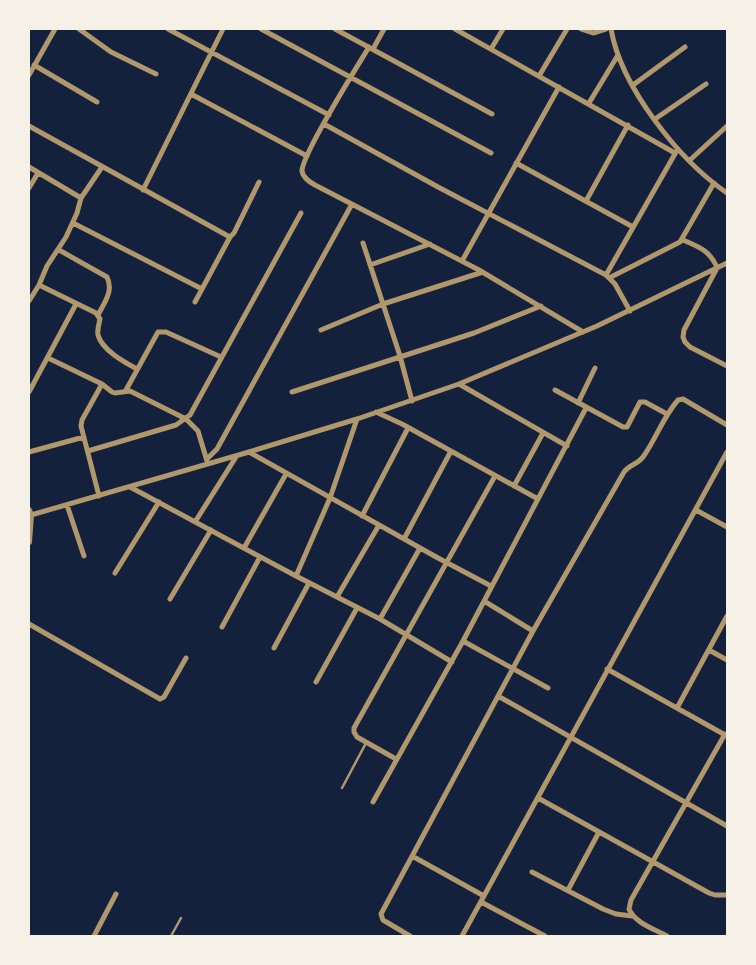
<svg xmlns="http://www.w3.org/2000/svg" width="756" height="965" viewBox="0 0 756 965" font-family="Barlow,sans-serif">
<rect width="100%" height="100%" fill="#14213d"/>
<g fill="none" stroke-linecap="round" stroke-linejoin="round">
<path stroke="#b1986c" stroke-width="2.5" d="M342 788 366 743
M171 936 181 918"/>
<path stroke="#b1986c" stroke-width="5" d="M79 29 111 52 156 74
M168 29 329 115
M261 29 491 153
M335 29 492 114
M455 29 675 153
M581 29 593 33 606 29
M611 29C621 87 679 160 727 193
M369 47C357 67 302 154 302 171 303 178 310 182 315 185L479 270 583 332
M373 49 384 29
M491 49 503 29
M34 65 97 102
M29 75 55 29
M539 76 567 29
M633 85 685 47
M191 94 307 156
M589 103 618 55
M655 119 706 84
M324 124 438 187 606 275 615 284 630 311
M29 126 228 236 230 237 234 233 259 182
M690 160 727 126
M516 163 633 227
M29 167 81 198
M29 188 38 173
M143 190 223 29
M586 201 628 125
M73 223 202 289
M683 240C699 247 709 250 717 267
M363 243 400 356 412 401
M59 250 107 277C114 291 104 303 98 315
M462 261 559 87
M370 265 430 244
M717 268 684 330 683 337 685 342 690 347 727 366
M606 275 676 152
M609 278 680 242 714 183
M39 285 96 313 100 319C99 324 97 330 98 335 102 350 124 362 137 369
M29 301 39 285 47 266 66 237 77 213 81 198 102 167
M195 302 230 237
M321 330 383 304 483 272
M48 358 102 384 112 392 115 393 130 391 186 419 198 431 207 461
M459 384 567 446
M126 390 158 332H166L221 357
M555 390 623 427H627L640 402H645L667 414
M29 392 76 304
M292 392 474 333 541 306
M578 403 595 368
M376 412 402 424 538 499
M88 451 176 425 190 415 301 213
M29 452 84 437
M249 452 438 558 491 586
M207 459 217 449 352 204
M514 486 543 433
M130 487 296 576 380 619 452 662
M99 496 81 426 82 420 102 384
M67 505 84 556
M696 510 727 527
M31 515 249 452 357 419 459 384 597 326 727 263
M362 516 408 428
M195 522 236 457
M404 539 451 451
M244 548 286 474
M115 573 159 502
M296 576 330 498 357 419
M337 597 379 525
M170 599 211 530
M484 601 533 631
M380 619 420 548
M29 624 160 699 164 697 186 658
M222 627 260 557
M463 641 548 688
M274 648 309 583
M709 650 727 660
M607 669 727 736
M316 682 357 608
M498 696 727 826
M677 708 727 616
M396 759 357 737 354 732V728L495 476
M538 798 709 893 715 895H727
M373 802 463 641 586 408
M412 856 484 896
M532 872 603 909 616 914 632 916
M568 890 599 832
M481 902 545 936
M94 936 116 894
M410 936 383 920 381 914 533 631 624 472C629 465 638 464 643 457 656 439 663 417 678 400L683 399 727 425
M462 936 727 452
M667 936C654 929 635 923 629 909L631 900 725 734"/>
<path stroke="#b1986c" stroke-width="6" d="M29 510 31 515 29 542"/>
</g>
<rect width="756" height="965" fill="none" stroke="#f6f1e7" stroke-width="60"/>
</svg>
